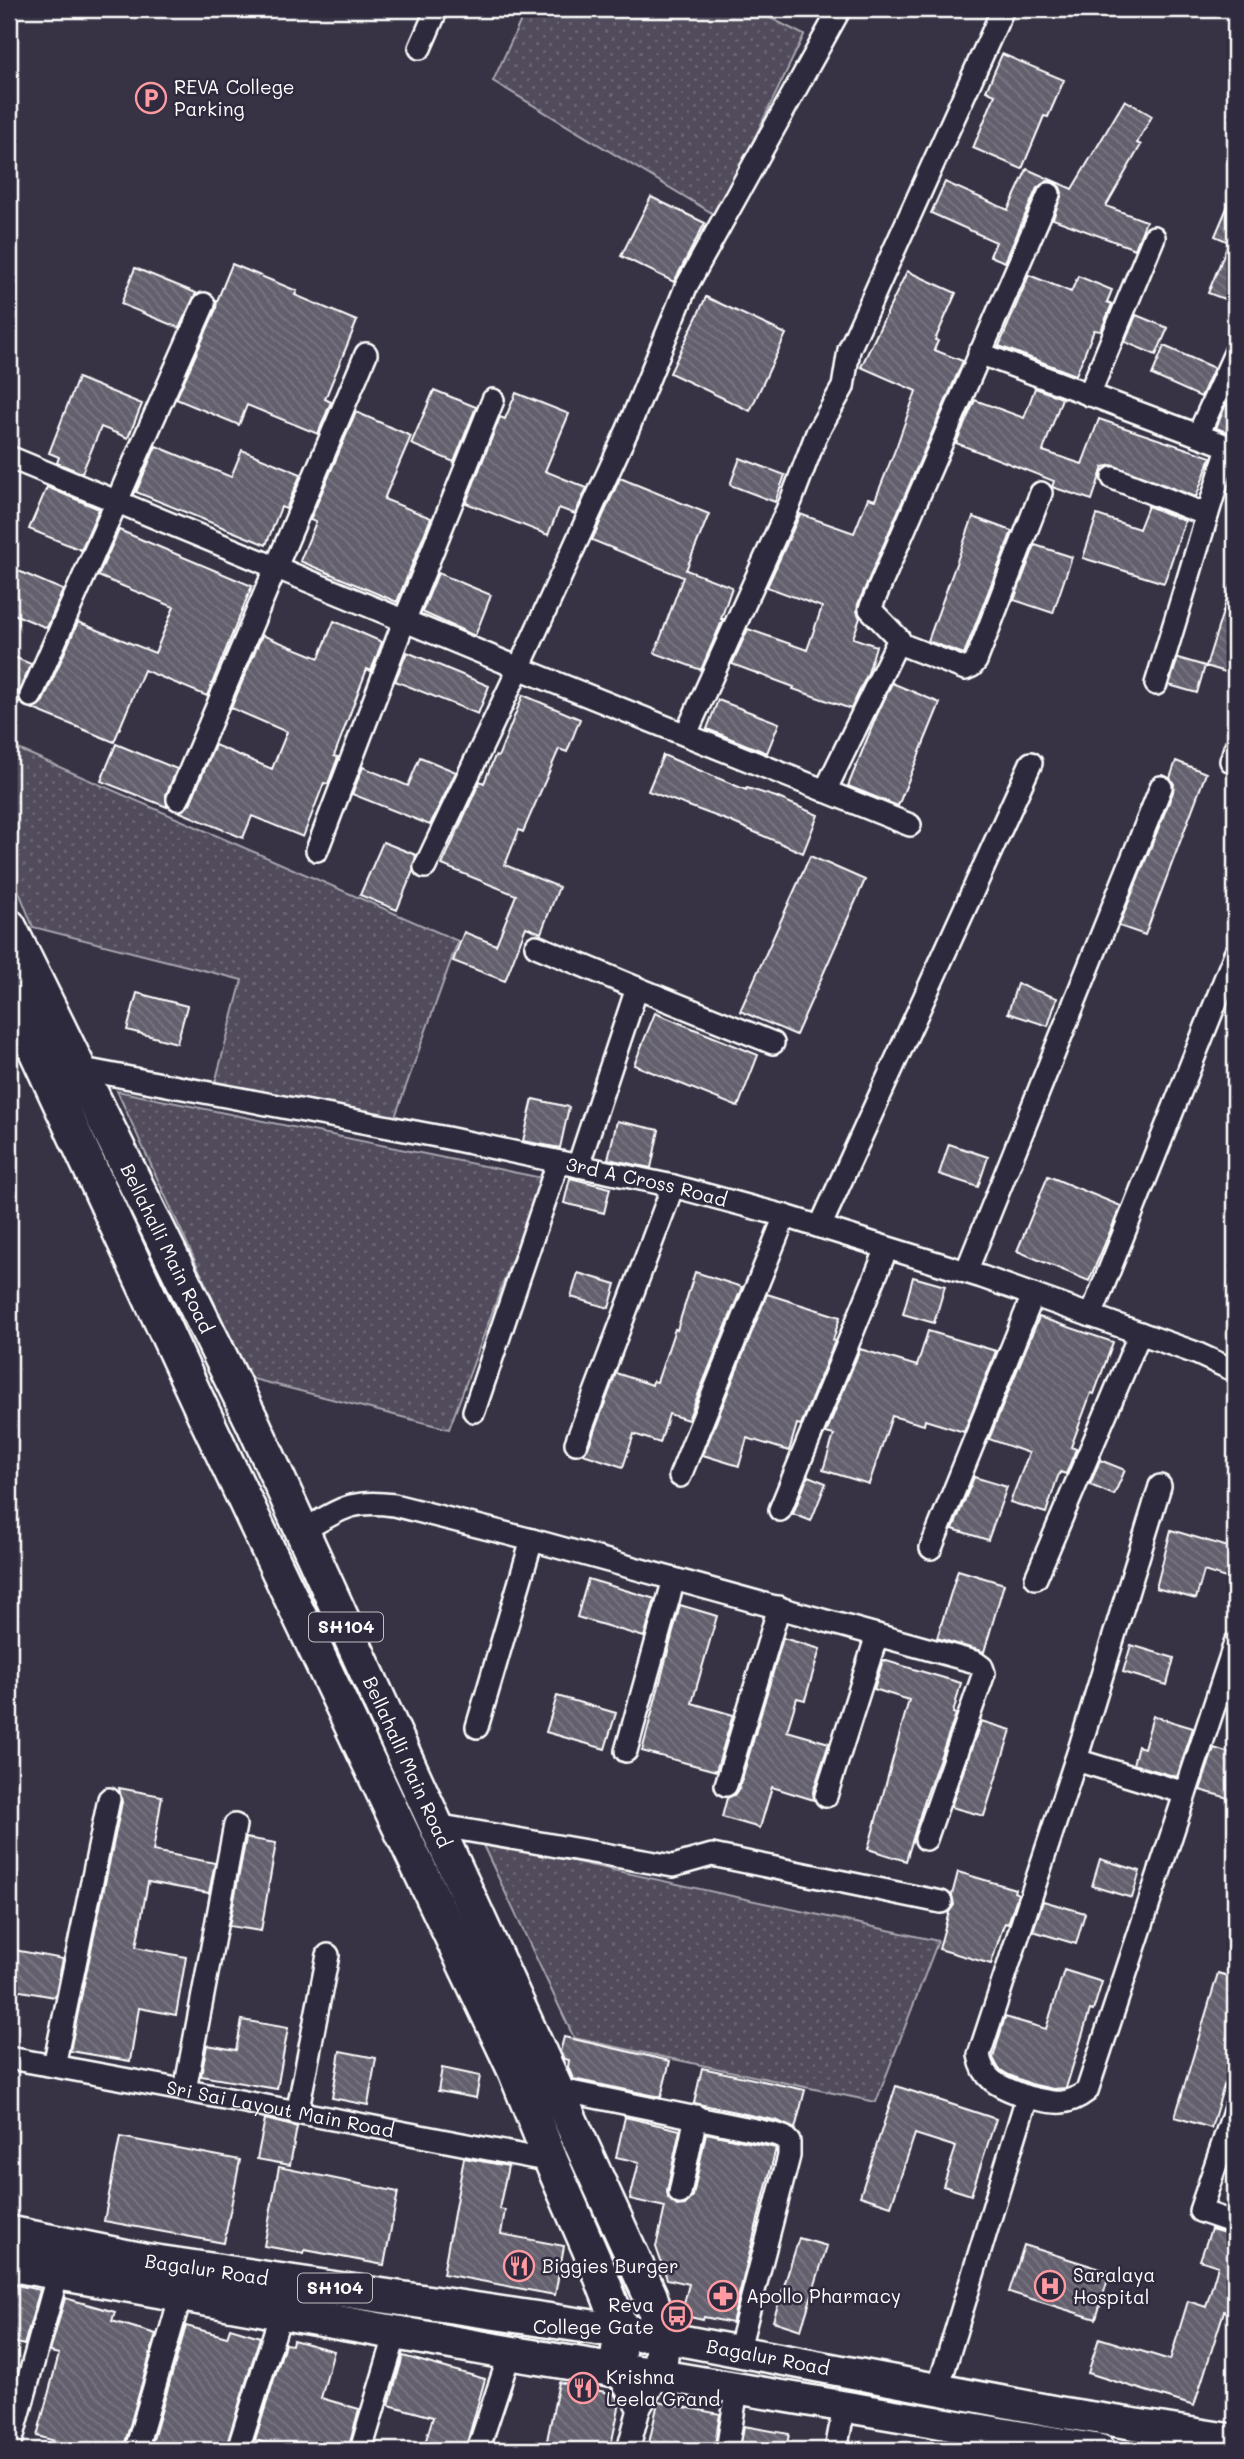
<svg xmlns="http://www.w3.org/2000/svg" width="1244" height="2459" viewBox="0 0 1244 2459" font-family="Mali,sans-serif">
<defs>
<pattern id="green-dots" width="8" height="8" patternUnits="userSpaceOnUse" patternTransform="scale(1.75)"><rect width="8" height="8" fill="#514c5c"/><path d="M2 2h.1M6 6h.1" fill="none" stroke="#6b6774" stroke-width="1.8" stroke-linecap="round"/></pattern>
<pattern id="building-back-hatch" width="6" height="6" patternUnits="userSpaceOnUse" patternTransform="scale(1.75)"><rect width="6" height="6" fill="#635f6d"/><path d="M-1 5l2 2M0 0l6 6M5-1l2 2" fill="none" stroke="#7a7783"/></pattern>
</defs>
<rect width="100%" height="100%" fill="#373345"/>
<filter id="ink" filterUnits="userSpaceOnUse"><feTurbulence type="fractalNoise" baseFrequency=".0143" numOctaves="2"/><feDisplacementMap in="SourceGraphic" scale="14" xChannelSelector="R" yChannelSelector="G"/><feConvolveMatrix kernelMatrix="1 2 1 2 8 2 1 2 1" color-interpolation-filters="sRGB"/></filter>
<g filter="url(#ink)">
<path fill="url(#green-dots)" stroke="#a8a6ae" stroke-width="2" d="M526 9H753L804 35 717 216 493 81Z
M9 745 458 941 395 1117 214 1087 242 980 33 927 9 866Z
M117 1091 542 1178 449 1429 249 1378Z
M481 1841 938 1941 876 2102 574 2038Z"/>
<path fill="url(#building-back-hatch)" stroke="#fff" stroke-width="2" d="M1002 54 1064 80 1048 117 1044 116 1022 169 973 148 995 95 986 91Z
M1125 100 1152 116 1137 143 1141 145 1106 206 1146 221 1135 249 1053 219 1062 193 1060 187 1054 182 1047 181 1037 188 1005 262 990 256 996 242 931 213 945 182 1008 210 1027 169 1072 189Z
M1235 189V303L1208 293 1229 242 1215 236Z
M651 197 705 223 674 282 621 256Z
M232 264 297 291 295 295 357 321 325 399 331 402 318 434 247 405 239 425 176 399 216 309 217 301Z
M135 268 196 293 179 328 121 304Z
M907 271 956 293 935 340 938 341 934 350 963 361 858 604 857 611 860 618 853 638 876 646 868 673 851 709 793 689 794 687 732 664 748 629 807 650 822 607 767 587 800 514 854 533 868 498 875 500 897 445 916 391 861 367Z
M1029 275 1071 292 1078 276 1112 290 1107 302 1112 304 1101 331 1094 330 1076 375 999 346Z
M706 297 786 334 750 411 670 373Z
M1136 315 1168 328 1156 355 1125 342Z
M1164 346 1214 368 1201 397 1152 375Z
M78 378 142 404 128 438 101 427 82 473 57 463 59 457 49 453Z
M1035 388 1062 398 1043 451 1082 464 1099 419 1211 457 1196 497 1112 465 1103 467 1092 500 1052 487 1054 481 956 443 975 400 1024 418Z
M434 390 476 407 454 462 411 444Z
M516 393 569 414 545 471 587 488 575 514 559 508 548 535 466 503 500 417 505 419Z
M1226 404 1235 408V435L1216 428Z
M356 412 411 436 384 499 431 518 397 602 300 561 316 522 310 520Z
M156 446 231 477 242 450 301 474 286 509 281 507 266 545 136 492Z
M740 458 785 475 775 502 730 485Z
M620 478 709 514 686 570 732 587 721 619H723L701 670 655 653 683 577 592 540Z
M47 487 99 509 81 550 29 529Z
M1148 506 1185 521 1164 583 1083 558 1097 515 1139 529Z
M973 517 1012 531 964 654 928 641Z
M119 530 252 586 207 696 144 670 114 742 33 709 43 701 78 622 155 653 174 607 98 576Z
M1035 545 1072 557 1053 613 1014 600Z
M9 567 63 590 47 628 9 612Z
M438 573 491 595 475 636 422 612Z
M1231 586H1235V675L1206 666Z
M334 621 382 642 371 671 367 669 334 756 338 757 328 784 324 783 303 837 252 816 243 838 180 812 190 804 215 745 272 769 287 732 231 708 262 635 319 658Z
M407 652 489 686 478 714 395 681Z
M9 655 31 664 19 691 20 703 9 698Z
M1178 658 1205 666 1197 693 1169 685Z
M892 683 940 703 898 806 848 786 876 717Z
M523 695 580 719 567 752 559 749 523 832 519 830 505 865 559 887 541 933 526 927 505 981 453 961 464 932 496 945 516 895 442 865 480 781 484 783 495 756 498 757Z
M718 700 779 723 767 753 707 729Z
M116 744 177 769 166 795 167 807 101 781Z
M663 755 746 790 747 788 776 797 818 815 803 853 729 821 648 791Z
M420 757 456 772 430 825 352 794 363 767 408 786Z
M1176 761 1206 773 1145 935 1119 926 1173 792 1174 784 1170 778Z
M383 842 416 855 413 871 397 910 360 895Z
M810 856 865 880 796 1035 740 1011Z
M1017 984 1057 998 1048 1026 1008 1013Z
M137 993 187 1006 177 1043 127 1030Z
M655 1013 758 1055 738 1107 634 1065Z
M533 1099 569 1107 560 1148 523 1141Z
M617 1121 659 1130 651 1168 608 1159Z
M949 1144 988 1157 978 1187 939 1174Z
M1048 1176 1121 1206 1089 1281 1017 1251Z
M570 1178 610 1188 604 1213 564 1203Z
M695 1272 742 1287 688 1420 669 1414 660 1443 634 1434 623 1467 583 1454 588 1448 616 1373 652 1385 653 1381 657 1382 675 1329 677 1330Z
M578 1273 616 1284 609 1308 571 1297Z
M913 1277 945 1286 934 1323 903 1314Z
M767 1294 840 1317 833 1340 835 1341 801 1425 797 1424 789 1451 747 1438 739 1466 703 1455Z
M1039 1317 1113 1342 1094 1394 1091 1393 1071 1447 1076 1449 1066 1474 1060 1472 1057 1479 1046 1513 1010 1502 1029 1453 989 1439Z
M928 1331 996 1351 964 1432 925 1420 924 1425 892 1416 869 1484 823 1470 834 1435 826 1433 860 1349 917 1366Z
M1100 1460 1125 1470 1114 1495 1090 1485Z
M808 1476 826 1483 811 1521 793 1514Z
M974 1477 1007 1487 988 1540 953 1529Z
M1171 1530 1235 1549V1581L1204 1571 1196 1599 1156 1588Z
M958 1570 1004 1584 984 1652 937 1638Z
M588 1579 655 1599 644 1637 577 1617Z
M680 1605 717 1616 692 1703 733 1715 716 1771 642 1751Z
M783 1638 820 1649 805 1700 797 1698 787 1731 829 1743 813 1792 814 1800 772 1787 760 1828 722 1817 727 1798 734 1795 739 1789Z
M1131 1645 1174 1658 1167 1685 1123 1672Z
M883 1660 961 1683 953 1713 956 1714 925 1799 906 1861 868 1849 909 1700 874 1689Z
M557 1696 616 1713 605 1749 546 1732Z
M1153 1716 1193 1728 1177 1777 1133 1764 1138 1746 1144 1748Z
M981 1721 1011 1730 984 1816 951 1807Z
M1214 1748 1235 1755V1800L1200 1790Z
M119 1788 162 1796 153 1851 215 1863 209 1893 148 1882 136 1947 186 1957 176 2015 139 2008 130 2061 70 2051 122 1802Z
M246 1838 276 1843 261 1931 229 1926Z
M1100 1859 1140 1871 1132 1898 1092 1886Z
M958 1872 1015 1889 1014 1892 1018 1894 1008 1924 1005 1923 1003 1927 991 1964 939 1949 949 1912 954 1905 952 1895Z
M1043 1901 1085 1913 1076 1944 1033 1931Z
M9 1949 63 1959 55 1997 9 1989Z
M1064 1970 1102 1982 1093 2011 1090 2010 1066 2088 1053 2089 1031 2084 1009 2075 999 2069 993 2058 1005 2017 1046 2029Z
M1218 1973 1235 1978V2056L1231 2070 1229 2069 1211 2128 1175 2117Z
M242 2020 288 2028 277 2089 201 2076 207 2045 236 2050Z
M564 2037 670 2061 661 2097 573 2079 568 2067 569 2060 564 2059 560 2052Z
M340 2051 376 2058 368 2105 332 2098Z
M442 2068 480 2076 476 2098 438 2091Z
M702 2068 805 2090 795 2129 778 2121 694 2103Z
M896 2086 996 2119 971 2195 943 2186 956 2147 915 2134 891 2206 860 2196Z
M625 2117 680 2130 667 2191 668 2198 677 2206 685 2205 693 2196 706 2133 776 2148 732 2323 704 2317 703 2320 681 2315 689 2284 667 2279 656 2247 665 2207 630 2199 639 2162 616 2157Z
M265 2119 297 2127 290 2165 257 2159Z
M120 2137 240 2160 224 2243 104 2221Z
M464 2158 508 2166 499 2209 505 2210 501 2234 564 2246 555 2295 443 2274Z
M279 2167 398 2192 384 2265 305 2250 304 2253 264 2246Z
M1211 2229 1235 2236V2314L1224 2311 1194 2406 1088 2373 1099 2338 1170 2360 1188 2301 1206 2307 1218 2266 1200 2260Z
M799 2238 827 2246 801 2330 773 2321Z
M1024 2245 1110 2272 1096 2319 1009 2292Z
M16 2285 40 2290 24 2345 9 2341V2308Z
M65 2298 115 2312 112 2321 156 2334 123 2450H88L37 2436 59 2354 50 2352Z
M186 2326 227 2337 230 2328 260 2337 225 2450H150Z
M293 2340 334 2351 321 2398 359 2409 348 2450H267L269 2444 255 2440 285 2344 292 2345Z
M403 2356 485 2379 465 2450H423L433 2417 389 2405Z
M559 2382 614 2394 620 2403 610 2450H545Z
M658 2402 720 2414 714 2450H659L648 2448Z
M744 2426 789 2434 786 2450H740Z"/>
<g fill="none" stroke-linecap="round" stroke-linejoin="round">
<g stroke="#fff" stroke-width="26">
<g id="street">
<path d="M420 48 437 9"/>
<path d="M979 353 1235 449"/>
<path d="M1089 395 1154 237"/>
<path d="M1198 435 1235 353"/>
<path d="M9 457 519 668 910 825"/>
<path d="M1113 478 1207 515"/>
<path d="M898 643 965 669 972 666 976 661 1041 493"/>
<path d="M1156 684 1228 447"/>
<path d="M31 696 204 304"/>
<path d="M686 734 791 501 817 433 843 387 849 350 1003 9"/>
<path d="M1231 761 1235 748"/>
<path d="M825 791 899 639 870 609 1049 194"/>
<path d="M178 799 366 354"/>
<path d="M317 850 405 619 493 400"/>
<path d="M425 867 519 668 628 429 686 287 840 9"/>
<path d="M536 946 637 988"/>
<path id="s1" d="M72 1067 447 1138 673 1186 785 1216 982 1277 1196 1353 1235 1371"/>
<path d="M578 1166 637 988 773 1043"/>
<path d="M820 1227 1031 763"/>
<path d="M966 1272 1161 787"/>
<path d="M1091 1316 1235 954"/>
<path d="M474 1411 558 1162"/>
<path d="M576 1443 673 1186"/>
<path d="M680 1476 785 1216"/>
<path d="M780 1510 887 1248"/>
<path d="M302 1531C340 1510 349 1499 394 1505L532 1540 975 1662 982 1667 984 1673 926 1839"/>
<path d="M931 1548 1033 1295"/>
<path d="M1036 1578 1140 1333"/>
<path d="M477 1727 532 1540"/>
<path d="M626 1751 674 1579"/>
<path d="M1076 1760 1185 1793"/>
<path d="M726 1785 779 1607"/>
<path d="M826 1796 877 1635"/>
<path d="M436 1825 673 1866 712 1855 941 1902"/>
<path id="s2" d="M9 2058C190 2090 370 2127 551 2161"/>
<path d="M54 2066 109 1799"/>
<path d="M556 2089 774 2134 784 2137 789 2142V2156L738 2352"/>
<path d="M185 2090 235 1825"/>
<path d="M1027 2097C1003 2087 984 2084 979 2055L1079 1750 1160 1486"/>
<path d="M1235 2108 1200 2211 1235 2223"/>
<path d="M297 2114 328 1955"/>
<path d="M680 2193 696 2116"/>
<path d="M615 2370 639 2409"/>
<path d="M938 2389 1027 2097C1052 2102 1065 2108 1087 2091L1235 1643"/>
<path d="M9 2450 58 2273"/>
<path d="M136 2450 181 2295"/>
<path d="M238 2450 281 2313"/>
<path d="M361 2450 396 2333"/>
<path d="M478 2450 510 2353"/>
<path d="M628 2450 639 2409 659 2375"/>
<path d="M727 2450 737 2390"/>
<path d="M836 2450 844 2408"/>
</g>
</g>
<g stroke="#fff" stroke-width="35">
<g id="secondary">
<path id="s3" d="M663 2337 1058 2412 1235 2440"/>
<path d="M659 2375 1100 2450"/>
</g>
</g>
<g stroke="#fff" stroke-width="38">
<g id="primary">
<path id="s4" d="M9 926 253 1423 650 2295 663 2337 659 2375 615 2370 510 2353 9 2264"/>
<path d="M9 993 202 1410 515 2071 551 2161 600 2274 622 2331 615 2370"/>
<path id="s5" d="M9 2233 143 2260 640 2334"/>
</g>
</g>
<use href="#street" stroke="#2f2a3d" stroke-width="21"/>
<use href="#secondary" stroke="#2f2a3d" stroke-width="30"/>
<use href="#primary" stroke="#2f2a3d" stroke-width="33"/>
</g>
</g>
<defs>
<g id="parking-ring" transform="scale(1.575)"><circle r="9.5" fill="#2f2a3d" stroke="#ff9aa2" stroke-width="1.5"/><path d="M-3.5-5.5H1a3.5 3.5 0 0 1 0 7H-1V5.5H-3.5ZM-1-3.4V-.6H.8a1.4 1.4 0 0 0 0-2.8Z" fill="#ff9aa2"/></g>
<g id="restaurant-ring" transform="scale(1.575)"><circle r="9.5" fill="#2f2a3d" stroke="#ff9aa2" stroke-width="1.5"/><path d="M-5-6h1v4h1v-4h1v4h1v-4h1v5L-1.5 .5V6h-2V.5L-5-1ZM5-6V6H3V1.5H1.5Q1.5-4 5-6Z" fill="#ff9aa2"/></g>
<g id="hospital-ring" transform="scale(1.575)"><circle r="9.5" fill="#2f2a3d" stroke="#ff9aa2" stroke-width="1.5"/><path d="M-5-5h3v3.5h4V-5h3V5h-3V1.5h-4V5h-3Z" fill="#ff9aa2"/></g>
<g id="pharmacy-ring" transform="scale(1.575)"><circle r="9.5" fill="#2f2a3d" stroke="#ff9aa2" stroke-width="1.5"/><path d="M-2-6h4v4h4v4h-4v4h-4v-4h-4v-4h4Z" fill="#ff9aa2"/></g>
<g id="bus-ring" transform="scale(1.575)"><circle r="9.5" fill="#2f2a3d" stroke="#ff9aa2" stroke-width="1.5"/><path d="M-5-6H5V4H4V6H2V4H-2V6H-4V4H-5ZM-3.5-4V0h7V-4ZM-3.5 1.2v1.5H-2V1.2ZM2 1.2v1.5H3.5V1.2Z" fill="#ff9aa2"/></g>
</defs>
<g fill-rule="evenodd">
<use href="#parking-ring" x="151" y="98"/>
<use href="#restaurant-ring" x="519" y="2266"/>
<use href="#hospital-ring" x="1050" y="2286"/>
<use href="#pharmacy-ring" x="723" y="2296"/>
<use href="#bus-ring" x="677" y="2316"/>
<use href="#restaurant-ring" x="583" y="2388"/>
</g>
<g text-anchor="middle" stroke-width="5" stroke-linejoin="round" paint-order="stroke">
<g fill="#2f2a3d" stroke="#c1bfc5" stroke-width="2">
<rect x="309" y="1612.5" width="74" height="29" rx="5"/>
<rect x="298" y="2273.5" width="74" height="29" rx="5"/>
</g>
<g font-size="18" font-weight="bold" fill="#fff">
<text x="346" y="1633">SH104</text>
<text x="335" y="2294">SH104</text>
</g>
<g font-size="19" fill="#fff" stroke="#2f2a3d" text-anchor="start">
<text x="174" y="94">REVA College<tspan x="174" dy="22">Parking</tspan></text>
<text x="542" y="2273">Biggies Burger</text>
<text x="1073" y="2282">Saralaya<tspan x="1073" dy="22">Hospital</tspan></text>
<text x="746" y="2303">Apollo Pharmacy</text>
<text x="654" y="2312" text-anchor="end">Reva<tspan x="654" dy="22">College Gate</tspan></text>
<text x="606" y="2384">Krishna<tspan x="606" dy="22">Leela Grand</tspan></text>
</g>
<g font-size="19" fill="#fff" stroke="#2f2a3d">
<text dy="7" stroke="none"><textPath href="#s1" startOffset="586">3rd A Cross Road</textPath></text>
<text dy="7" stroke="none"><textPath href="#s4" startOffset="359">Bellahalli Main Road</textPath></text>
<text dy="7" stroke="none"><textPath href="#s4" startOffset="926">Bellahalli Main Road</textPath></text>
<text dy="7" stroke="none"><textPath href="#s2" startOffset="276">Sri Sai Layout Main Road</textPath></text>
<text dy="7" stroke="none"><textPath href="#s5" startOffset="201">Bagalur Road</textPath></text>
<text dy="7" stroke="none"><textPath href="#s3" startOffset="107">Bagalur Road</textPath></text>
</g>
</g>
<rect width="1244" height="2459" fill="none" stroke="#2f2a3d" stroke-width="35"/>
<rect x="18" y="18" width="1209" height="2424" fill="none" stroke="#fff" stroke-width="2.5" filter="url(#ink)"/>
</svg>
